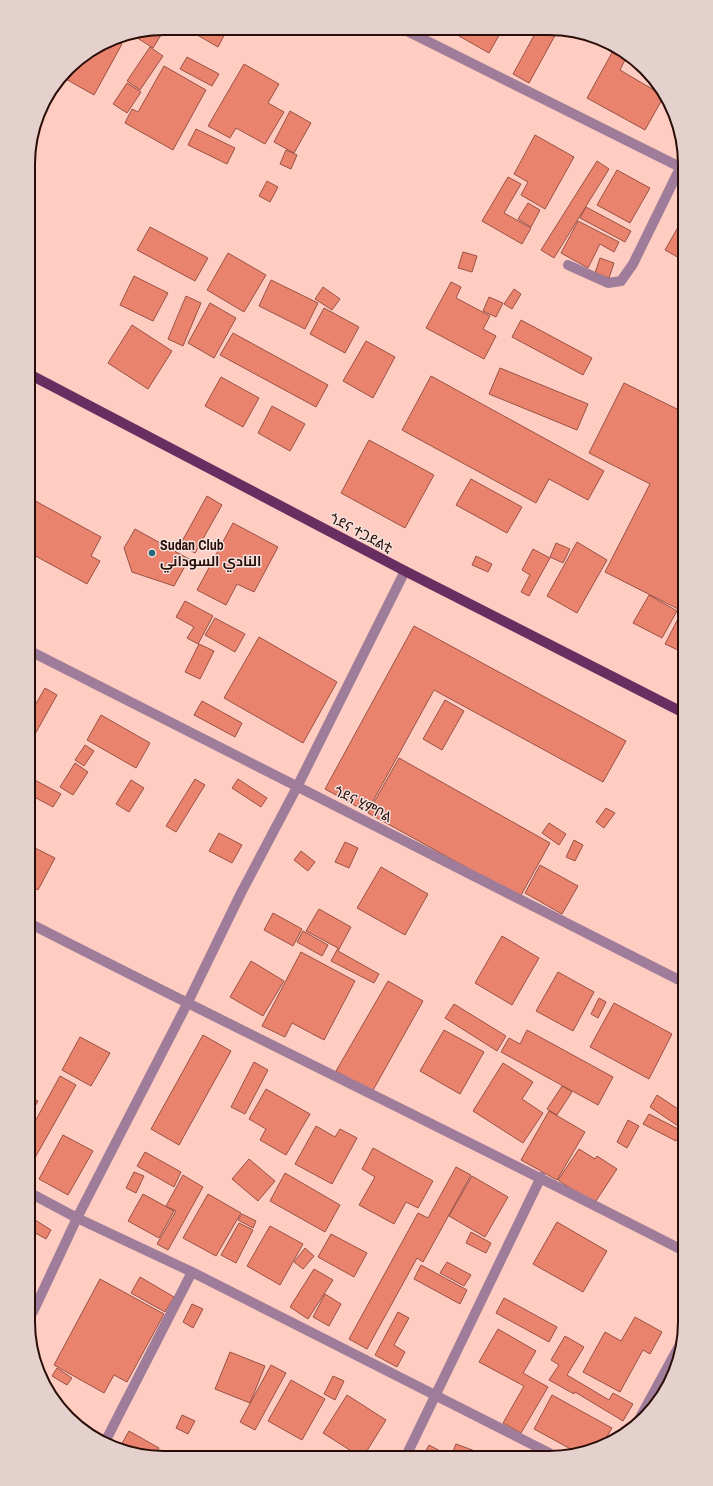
<svg xmlns="http://www.w3.org/2000/svg" width="713" height="1486" viewBox="0 0 713 1486" font-family="'Archivo Narrow',Cairo,'Noto Sans Ethiopic',sans-serif">
<rect width="100%" height="100%" fill="#feccc1"/>
<path fill="#e9836e" stroke="#9a5244" d="M161 28 164 30 153 48 131 34Z
M185 28H228L218 47Z
M462 30H502L489 53 459 36Z
M537 30H558L529 83 513 74Z
M112 38 122 44 94 95 64 78 74 62Z
M150 47 163 56 140 90 127 81Z
M614 49 627 56 620 70 664 96 645 130 587 98Z
M187 57 219 74 212 86 180 69Z
M244 64 279 84 268 103 284 112 265 144 236 128 230 138 208 126Z
M164 66 206 90 173 150 125 123 132 109 138 112Z
M127 83 141 92 127 113 113 104Z
M290 111 311 123 294 153 274 142Z
M196 129 235 148 227 164 188 145Z
M535 135 574 157 545 209 521 195 528 182 514 174Z
M286 150 297 155 291 169 280 164Z
M597 161 609 169 554 258 541 250Z
M617 170 650 188 630 223 597 205Z
M508 177 521 184 504 213 531 228 522 244 482 221Z
M267 181 278 187 270 202 259 196Z
M528 203 540 210 531 227 518 219Z
M586 207 631 231 625 242 580 218Z
M578 221 619 242 614 252 600 244 588 268 561 253Z
M681 222V259L665 250Z
M150 227 208 258 195 281 137 250Z
M463 252 477 256 472 272 458 268Z
M228 253 266 275 244 312 207 290Z
M600 258 614 263 609 278 595 273Z
M134 276 168 293 153 321 120 305Z
M271 280 318 303 305 329 259 306Z
M451 282 461 287 456 298 490 316 483 329 496 336 484 359 426 328Z
M323 287 340 299 332 310 315 299Z
M514 289 521 294 512 309 504 304Z
M186 296 201 303 183 346 168 339Z
M489 297 503 303 496 317 483 311Z
M210 303 236 318 214 358 188 343Z
M324 308 359 327 345 353 310 334Z
M521 320 592 358 583 375 512 337Z
M132 325 172 351 148 389 108 363Z
M233 333 328 385 316 407 220 355Z
M366 341 395 357 373 398 343 381Z
M500 368 588 404 577 430 489 394Z
M431 376 604 471 588 500 549 479 536 503 402 430Z
M221 377 259 398 243 427 205 406Z
M624 383 681 411 677 419 681 421 682 611 605 572 650 484 589 453Z
M272 406 305 424 290 451 258 433Z
M369 440 434 475 405 528 341 493Z
M471 479 522 507 507 533 456 505Z
M207 496 222 505 195 553 180 545Z
M30 498 101 537 91 556 100 561 87 584 30 553Z
M233 523 278 547 254 592 237 584 226 605 197 590Z
M135 529 189 559 174 586 132 572 124 548Z
M577 542 607 560 577 613 547 596Z
M556 543 570 549 563 563 550 557Z
M533 549 550 558 529 596 521 592 530 575 522 570Z
M476 556 492 564 488 572 472 565Z
M649 595 677 611 662 638 633 623Z
M185 601 213 616 198 644 187 638 194 627 176 617Z
M682 611V652L665 644Z
M215 618 245 634 235 652 205 635Z
M414 626 626 741 603 782 434 690 367 812 325 789Z
M259 637 337 682 303 743 224 698Z
M199 644 214 651 200 679 185 672Z
M45 688 57 695 30 743V714Z
M445 700 464 711 442 750 423 739Z
M202 701 242 723 235 737 194 715Z
M101 715 150 743 136 768 87 740Z
M85 745 94 751 84 766 75 760Z
M399 758 550 843 520 897 368 813Z
M75 763 88 772 73 795 60 787Z
M31 778 61 794 53 807 36 798 31 808Z
M195 779 205 785 176 832 166 826Z
M238 779 267 798 261 807 232 788Z
M131 780 144 788 129 812 116 804Z
M606 808 615 813 604 828 596 822Z
M549 823 566 834 559 845 542 833Z
M219 833 242 845 232 863 209 851Z
M574 840 583 845 575 861 566 857Z
M345 842 358 848 349 868 335 862Z
M31 846 55 858 38 890 31 886Z
M301 851 315 862 308 871 294 860Z
M540 865 578 886 562 914 525 893Z
M381 867 428 894 405 935 357 908Z
M319 909 351 927 338 951 379 974 374 983 331 961 338 948 306 931Z
M273 913 302 929 293 946 264 930Z
M303 931 328 945 322 956 297 942Z
M502 936 539 958 512 1005 475 983Z
M301 952 355 981 324 1040 292 1023 285 1037 262 1026Z
M251 961 284 981 263 1016 230 997Z
M558 972 594 992 573 1031 536 1011Z
M388 981 423 1001 372 1092 336 1071Z
M599 998 606 1002 598 1018 591 1014Z
M614 1003 672 1034 649 1079 590 1047Z
M454 1004 506 1036 497 1051 445 1018Z
M444 1030 484 1052 460 1094 420 1071Z
M527 1030 613 1077 598 1105 501 1052 509 1038 520 1044Z
M203 1035 231 1051 179 1145 151 1129Z
M80 1037 110 1053 91 1086 62 1070Z
M254 1062 268 1070 245 1114 231 1107Z
M503 1063 533 1082 522 1099 543 1113 523 1143 473 1111Z
M60 1076 76 1085 32 1163V1127Z
M562 1086 572 1092 557 1115 547 1109Z
M266 1089 310 1114 286 1155 260 1140 266 1129 249 1119Z
M657 1095 684 1113V1130L650 1107Z
M32 1098 38 1101 32 1112Z
M549 1111 585 1132 557 1180 521 1160Z
M649 1114 682 1131 676 1141 643 1124Z
M628 1120 639 1126 627 1148 617 1142Z
M316 1126 335 1137 340 1129 357 1138 332 1184 295 1164Z
M63 1135 93 1151 68 1195 39 1179Z
M373 1148 433 1181 418 1208 406 1202 394 1224 359 1205 375 1177 362 1169Z
M579 1149 595 1159 597 1156 617 1169 594 1204 558 1180Z
M145 1152 181 1172 174 1187 137 1166Z
M249 1159 275 1181 258 1201 232 1179Z
M456 1167 471 1175 423 1262 417 1258 367 1349 349 1339 418 1213 428 1218Z
M134 1172 144 1176 136 1193 126 1188Z
M285 1173 340 1205 325 1232 270 1201Z
M183 1175 203 1187 168 1250 157 1244 176 1211 166 1206Z
M472 1176 508 1197 485 1237 449 1216Z
M143 1194 174 1211 159 1238 128 1221Z
M208 1194 241 1213 216 1256 183 1238Z
M242 1214 256 1221 253 1228 238 1220Z
M32 1218 51 1230 46 1239 32 1231Z
M557 1222 607 1251 583 1292 533 1264Z
M239 1223 253 1230 236 1263 221 1255Z
M270 1226 303 1244 280 1285 247 1266Z
M471 1232 491 1243 486 1253 466 1243Z
M331 1234 367 1253 354 1277 318 1257Z
M305 1248 314 1256 303 1269 294 1262Z
M447 1262 471 1275 464 1286 440 1273Z
M421 1265 467 1290 460 1304 414 1279Z
M314 1269 333 1280 308 1319 290 1307Z
M140 1277 174 1297 165 1312 131 1293Z
M100 1279 164 1314 127 1382 114 1375 104 1393 54 1365Z
M325 1294 341 1304 329 1326 313 1317Z
M504 1298 557 1327 549 1342 496 1313Z
M192 1304 203 1309 193 1328 183 1322Z
M398 1312 409 1318 394 1345 405 1352 397 1367 375 1355Z
M635 1317 662 1332 650 1354 643 1350 620 1392 583 1372 605 1332 621 1341Z
M498 1329 536 1351 523 1373 548 1387 521 1433 503 1423 524 1386 479 1362Z
M565 1336 584 1347 567 1375 609 1400 613 1393 633 1404 623 1421 575 1392 574 1394 549 1380 559 1365 551 1360Z
M230 1352 265 1366 250 1403 215 1389Z
M271 1365 286 1373 255 1430 240 1422Z
M57 1368 72 1378 67 1385 52 1376Z
M333 1376 344 1381 335 1400 324 1394Z
M291 1380 325 1399 302 1440 268 1421Z
M347 1395 386 1420 365 1454H356L323 1433Z
M552 1395 612 1428 602 1445 585 1453H578L534 1429Z
M182 1415 195 1421 188 1434 176 1428Z
M129 1431 159 1448 155 1455H137L120 1447Z
M456 1444 475 1451 474 1454H452Z
M429 1445 444 1453V1454H424Z"/>
<g fill="none" stroke-linecap="round" stroke-linejoin="round">
<path stroke="#9f7c99" stroke-width="10" d="M405 30 680 167
M568 265 608 283 621 281 633 264 680 168
M30 651 683 982
M31 924C248 1035 468 1140 684 1251
M32 1194 77 1218 192 1272 549 1453
M33 1312 77 1218 187 1004 241 893 297 787 405 571
M636 1425 683 1339
M106 1440 192 1272
M407 1454 541 1177"/>
<path stroke="#692e61" stroke-width="10" d="M29 374 405 571 682 712"/>
</g>
<circle fill="#216977" stroke="#f4e2de" stroke-width="1.5" cx="152" cy="553" r="4"/>
<g text-anchor="middle" stroke-width="3" stroke-linejoin="round" paint-order="stroke">
<g font-size="14" fill="#290d07" stroke="#f4e2de">
<text transform="translate(361 533) rotate(28)" y="5">ጎደና ተጋደልቲ</text>
<text transform="translate(363 804) rotate(27)" y="5">ጎደና ሂምቦል</text>
</g>
<g font-size="14" font-weight="bold" fill="#290d07" stroke="#f4e2de" text-anchor="start">
<text x="160" y="550">Sudan Club<tspan x="160" dy="16">النادي السوداني</tspan></text>
</g>
</g>
<path d="M0 0H713V1486H0ZM164 35H549A129 129 0 0 1 678 164V1322A129 129 0 0 1 549 1451H164A129 129 0 0 1 35 1322V164A129 129 0 0 1 164 35Z" fill="#e4d1cd" fill-rule="evenodd"/>
<path fill="none" stroke="#290d07" stroke-width="2" d="M164 35H549A129 129 0 0 1 678 164V1322A129 129 0 0 1 549 1451H164A129 129 0 0 1 35 1322V164A129 129 0 0 1 164 35Z"/>
</svg>
